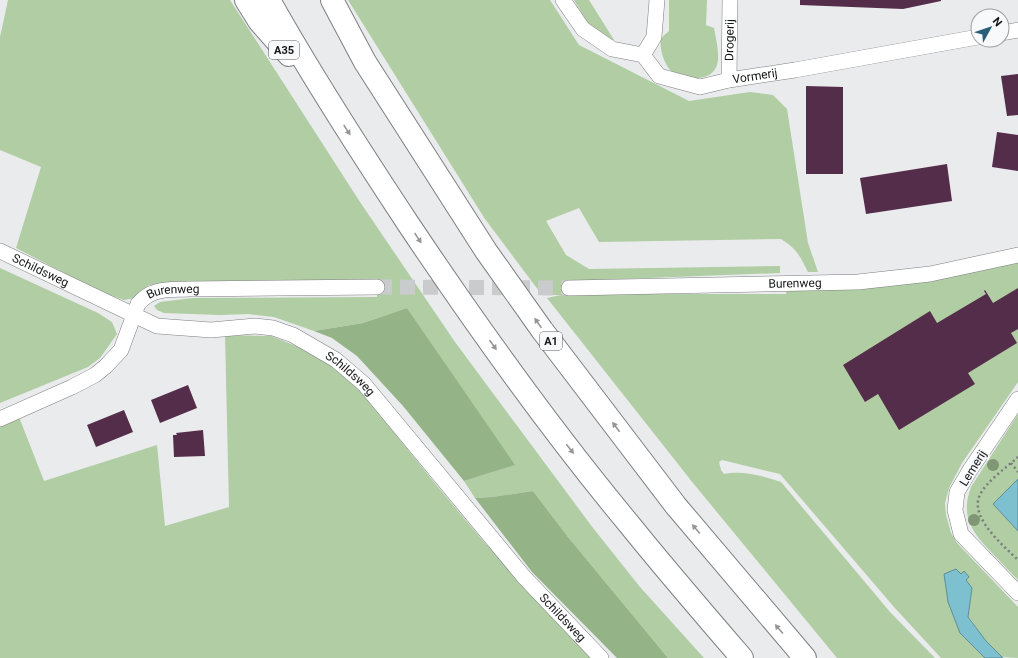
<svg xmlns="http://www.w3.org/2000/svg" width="1018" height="658" viewBox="0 0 1018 658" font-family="Roboto,sans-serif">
<rect width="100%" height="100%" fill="#eaebed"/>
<path fill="#b0cda3" d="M8 0H230L360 202 455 342 593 528 640 587 704 658H668L568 537 533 491 492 497 475 498 464 481 514 465 407 308 363 323 314 331 274 317 248 314 220 315 164 313 157 310 154 306 160 302 193 298 377 297V282L215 281 149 285 135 298 124 300 101 292 16 248 41 167 0 150V37Z
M348 0H550L579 45 689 101 750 92 773 95 787 109 808 243 818 272H808C800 256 797 249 781 239L599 242 579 208 546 221 566 255 589 269 780 266V273L570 281 572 294H786L787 290 1018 261V382L962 463 949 488 945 503 946 515 951 533 957 543 1018 607V658L1001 657 986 641 968 616 972 588 966 580 964 571 960 633 985 658H941L894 607 780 474 722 460 719 462 721 470 724 474C743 470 763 476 781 482L890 612 935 658H837L693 483 547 298 561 295H542L485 219Z
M574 0H589L614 40H609L590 27Z
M669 0H707L706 25 714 28C716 39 720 54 717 65 712 82 686 80 674 73 665 68 659 49 661 40 662 36 667 33 669 31Z
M0 268 98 313 112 322 117 334 100 358 88 367 0 403Z
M225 335 271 336 311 352 338 370 363 394 433 481 483 541 592 658H0V425L19 417 44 481 157 445 165 526 229 507Z
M1018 414V479L993 504 1018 531V580C1009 571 1001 562 992 553 972 532 960 517 971 487Z"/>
<path fill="#94b387" d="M407 308 515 465 464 481 403 406 357 356 332 338 314 331 363 323Z
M533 491 568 537 668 658H617L532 572 475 498 492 497Z"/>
<path fill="#7dc0cf" stroke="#5e8d98" d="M1018 479V531L993 504Z
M956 569 961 574 964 571 969 577 966 580 972 588 968 617 986 641 1003 658H985L960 633 948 602 944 574Z"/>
<path fill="#542d4a" d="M800 0H941V1L903 9 800 5Z
M1018 74V115L1007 116 1001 76Z
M806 86 843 87V174H806Z
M997 132 1018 135V171L992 167Z
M947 164 952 201 866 214 860 178Z
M1018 288V329L1011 333 1017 343 968 373 975 384 899 430 878 394 865 402 843 365 930 311 937 323 986 294 984 291 985 290 993 303Z
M188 385 197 408 160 423 151 400Z
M124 410 133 432 96 447 87 425Z
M203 430 205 456 174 457 173 435H177L176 433Z"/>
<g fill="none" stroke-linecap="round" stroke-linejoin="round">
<path stroke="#cacbcd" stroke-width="15" stroke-dasharray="15 8" stroke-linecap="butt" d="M377 287 569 288"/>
<g stroke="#7e7f81" stroke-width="16">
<g id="street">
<path id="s1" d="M563 0 583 29 612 49 643 55 659 76 700 87 729 80 795 70 978 37"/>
<path d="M1002 33 1018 30"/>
<path d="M643 55 654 37 657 0"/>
<path id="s2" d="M729 80 730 0"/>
<path id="s3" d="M0 251 157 326 211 330 255 326 273 328 293 335 336 360 364 384 524 577 601 658"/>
<path id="s4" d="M569 288 858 282 930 274 1018 255"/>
<path d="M1018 399 970 470 957 492 955 510 961 534 1018 593"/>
<path id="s5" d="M0 419 72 387 95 375 106 366 121 350 138 304C152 287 169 290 189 289L377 287"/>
</g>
</g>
<g stroke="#7e7f81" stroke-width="24">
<path id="highway" d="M246 0 259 21 289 55
M269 0C312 77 360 151 409 225 478 328 550 429 629 524 666 570 704 614 742 658
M332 0 365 62 486 251 542 330 676 506 805 658"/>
</g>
<path stroke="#7b7c7d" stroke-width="2.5" stroke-dasharray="2 3" stroke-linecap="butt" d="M1018 457C1006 468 985 482 979 497 971 519 1004 546 1018 560
M1011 463 1018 472"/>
<use href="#street" stroke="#fff" stroke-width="15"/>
<use href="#highway" stroke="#fff" stroke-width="22"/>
</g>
<g fill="#809675">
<circle cx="993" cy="465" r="6"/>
<circle cx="974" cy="520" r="6"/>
</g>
<defs><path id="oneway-solid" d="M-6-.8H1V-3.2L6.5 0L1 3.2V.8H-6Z"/></defs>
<g fill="#969696">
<use href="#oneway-solid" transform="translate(347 130) rotate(57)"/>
<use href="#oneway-solid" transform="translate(418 238) rotate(56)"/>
<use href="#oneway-solid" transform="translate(538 323) rotate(-125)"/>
<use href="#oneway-solid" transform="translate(493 345) rotate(54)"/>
<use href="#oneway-solid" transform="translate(616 427) rotate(-127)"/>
<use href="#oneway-solid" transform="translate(570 449) rotate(52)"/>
<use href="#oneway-solid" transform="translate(696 529) rotate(-130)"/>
<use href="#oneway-solid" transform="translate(779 629) rotate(-131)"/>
</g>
<g text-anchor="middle" stroke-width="4" stroke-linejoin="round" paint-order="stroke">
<g fill="#f7f9fb" stroke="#595a5b" stroke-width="1">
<rect x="269" y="41" width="30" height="18" rx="3"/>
<rect x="540" y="332" width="22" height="18" rx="3"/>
</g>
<g font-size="11" font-weight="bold" fill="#151616">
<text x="284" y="54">A35</text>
<text x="551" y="345">A1</text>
</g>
<g font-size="12" fill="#151616" stroke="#f7f9fb">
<text dy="4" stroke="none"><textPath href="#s2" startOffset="40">Drogerij</textPath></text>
<text dy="4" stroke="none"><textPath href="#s1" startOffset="227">Vormerij</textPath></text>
<text dy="4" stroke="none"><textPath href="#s3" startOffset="45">Schildsweg</textPath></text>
<text dy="4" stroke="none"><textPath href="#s4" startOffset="226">Burenweg</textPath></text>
<text dy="4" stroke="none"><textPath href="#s5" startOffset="229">Burenweg</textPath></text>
<text dy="4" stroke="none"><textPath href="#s3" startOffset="381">Schildsweg</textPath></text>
<text transform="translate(973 468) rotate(-58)" y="4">Lemerij</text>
<text dy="4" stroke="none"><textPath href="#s3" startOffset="705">Schildsweg</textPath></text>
</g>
</g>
<g transform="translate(990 28) rotate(50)"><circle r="19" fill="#f7f9fb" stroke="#9d9e9f"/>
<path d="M0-3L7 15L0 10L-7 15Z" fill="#2a5e7a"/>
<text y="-6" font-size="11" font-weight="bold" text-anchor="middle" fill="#151616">N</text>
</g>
</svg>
